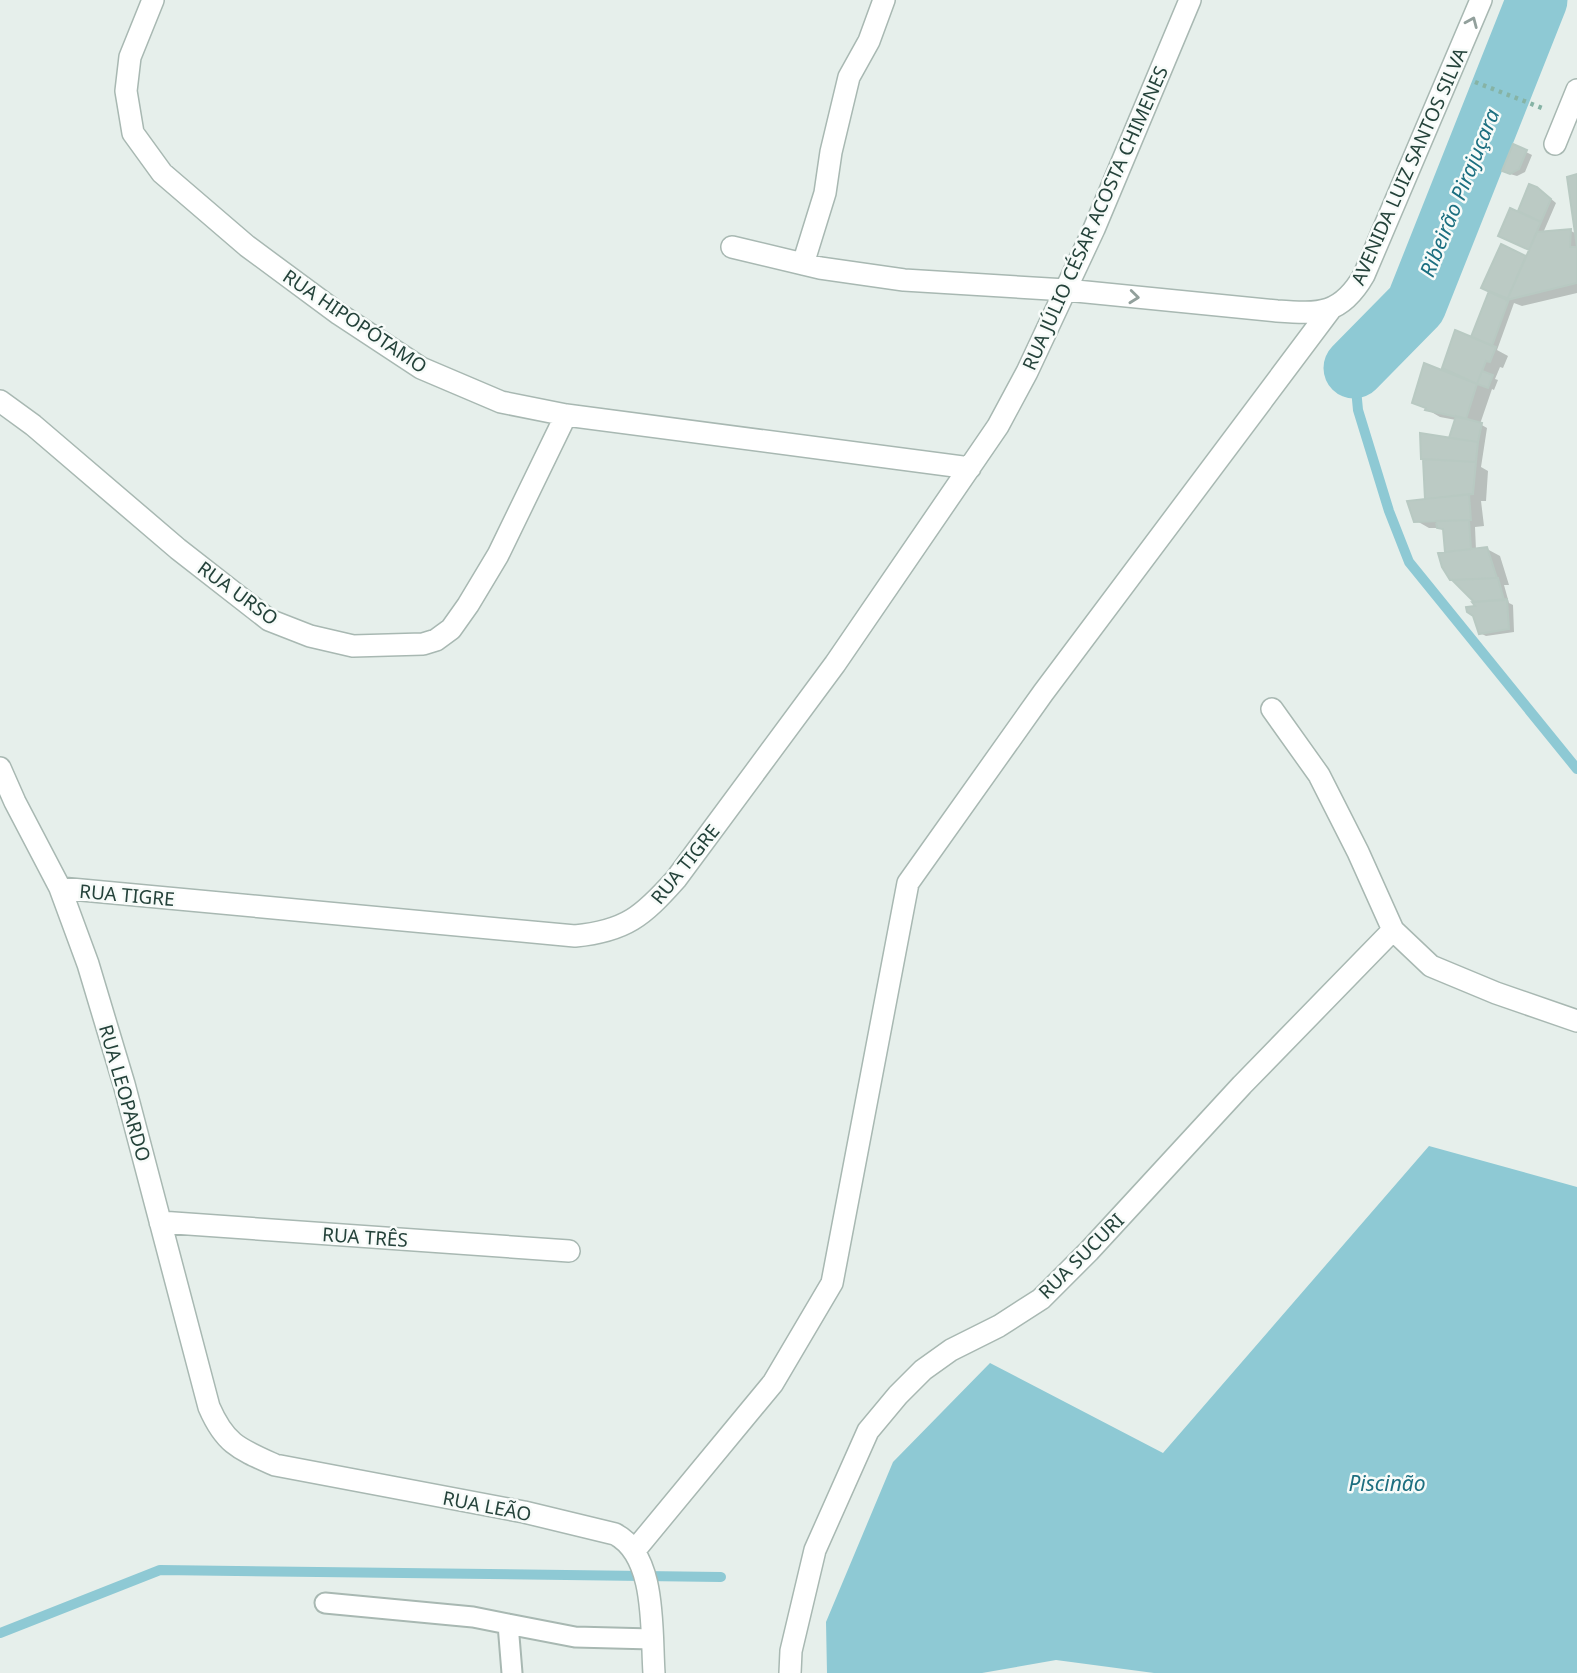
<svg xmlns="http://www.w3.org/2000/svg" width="1577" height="1673" viewBox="0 0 1577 1673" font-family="'Noto Sans',sans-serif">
<rect width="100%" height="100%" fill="#e6efeb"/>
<path fill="#8ec9d4" d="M1429 1146 1577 1187V1673H1154L1056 1660 982 1673H827L826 1622 893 1462 990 1363 1163 1453Z"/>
<path fill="#0003" d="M1514 146 1532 155 1525 172 1517 176 1510 174Z
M1577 176V293L1522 306 1514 303 1497 350 1508 356 1503 368 1500 367 1495 379 1498 380 1494 390 1492 389 1480 424 1487 428 1481 467 1488 471 1486 501H1481L1484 526 1475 527 1476 550 1487 549 1500 556 1509 585H1504L1509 603 1513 605 1514 632 1486 636 1480 633 1479 607 1451 578 1445 531 1439 528H1429L1415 520 1427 501 1456 420 1440 417 1414 402 1426 365 1443 371 1456 332 1472 339 1491 291 1502 246 1527 259 1531 250 1506 238 1530 187 1544 193 1556 203 1543 233 1571 231 1577 234Z"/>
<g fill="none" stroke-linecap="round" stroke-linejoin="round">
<path stroke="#8ec9d4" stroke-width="10" d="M1354 368 1358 410 1389 511 1409 562 1577 769
M0 1633 160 1570 721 1577"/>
<path stroke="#8ec9d4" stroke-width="61" d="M1354 368 1416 305 1537 0"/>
</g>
<path fill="#bbcac4" stroke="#b8c9c2" stroke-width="2" d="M1513 144 1527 150 1519 169 1510 174 1502 171Z
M1577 174V247L1567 177Z
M1529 184 1537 187 1551 199 1541 222 1518 211Z
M1510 208 1541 222 1529 250 1498 236Z
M1571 229 1570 247H1577V283L1507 300 1537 232Z
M1501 244 1526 256 1507 300 1481 288Z
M1489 291 1509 299 1492 346 1471 337Z
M1455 330 1496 347 1490 362 1486 361 1477 384 1442 368Z
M1424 363 1477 384 1466 419 1425 410 1426 408 1412 403Z
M1482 371 1493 375 1488 388 1477 384Z
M1456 416 1482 423 1478 442 1449 438Z
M1420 433 1478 442 1476 462 1421 459Z
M1423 459 1476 462 1473 494 1425 499Z
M1469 494 1471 520 1414 522 1407 501Z
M1469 520 1471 549 1445 552 1443 529 1437 528 1436 521Z
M1487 547 1497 578 1450 580 1442 567 1438 553Z
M1498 578 1504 600 1474 602 1452 580Z
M1507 599 1509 629 1479 634 1473 616 1467 612 1466 607 1475 606 1472 602Z"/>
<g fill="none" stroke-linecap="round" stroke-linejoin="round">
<g stroke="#a8b8b2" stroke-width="23">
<path id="service" d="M325 1603 473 1617 508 1624
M512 1673 508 1624 575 1637 652 1639"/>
</g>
<g stroke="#a8b8b2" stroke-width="24">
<path id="minor" d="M153 0 130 57 126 91 133 133 162 173 247 246 339 314 421 368 501 402 566 415 970 468
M1555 144 1577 90
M732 247 820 268 904 280 1066 290 1277 311C1320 314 1341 315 1364 275L1481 0
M803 264 825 193 831 152 849 77 869 41 884 0
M0 401 33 425 178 549 269 620 310 636 353 646 423 644 436 640 451 629 468 605 498 555 566 415
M1272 709 1319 775 1358 852 1393 930 1431 966 1496 993 1577 1021
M0 768 15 802 60 888 88 964 124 1084 209 1407C225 1444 239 1449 275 1465L524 1512 615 1534C657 1556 651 1631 654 1673
M60 888 575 936C626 931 643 916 676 879L835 664 998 426 1027 372 1094 229 1190 0
M160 1222 569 1251
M635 1550 773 1383 832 1283 908 883 1043 693 1330 310
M790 1673 791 1651 815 1550 868 1431 898 1395 923 1370 951 1350 999 1326 1041 1299 1089 1251 1242 1085 1393 930"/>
</g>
<path stroke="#86b3a5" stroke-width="4.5" stroke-dasharray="3.5 5" stroke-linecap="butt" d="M1475 82 1542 108"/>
<use href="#service" stroke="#fff" stroke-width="19"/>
<use href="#minor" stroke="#fff" stroke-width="21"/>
</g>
<defs><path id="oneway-chevron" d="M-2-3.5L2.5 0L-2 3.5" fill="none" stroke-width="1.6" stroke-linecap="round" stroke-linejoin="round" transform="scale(1.75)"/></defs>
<g stroke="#92a09c">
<use href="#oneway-chevron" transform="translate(1472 22) rotate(-67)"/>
<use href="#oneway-chevron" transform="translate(1134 297) rotate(6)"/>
</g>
<g text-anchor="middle" stroke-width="5" stroke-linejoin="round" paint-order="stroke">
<g font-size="19" fill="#24423a" stroke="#f7fbf9">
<text transform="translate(1409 166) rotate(-66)" y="7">AVENIDA LUIZ SANTOS SILVA</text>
<text transform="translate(1095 218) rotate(-66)" y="7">RUA JÚLIO CÉSAR ACOSTA CHIMENES</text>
<text transform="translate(355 321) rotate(34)" y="7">RUA HIPOPÓTAMO</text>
<text transform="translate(238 593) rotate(36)" y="7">RUA URSO</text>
<text transform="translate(685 864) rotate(-51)" y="7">RUA TIGRE</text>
<text transform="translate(127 895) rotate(5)" y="7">RUA TIGRE</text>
<text transform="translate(125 1093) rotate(74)" y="7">RUA LEOPARDO</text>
<text transform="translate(365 1237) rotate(4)" y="7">RUA TRÊS</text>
<text transform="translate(1081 1256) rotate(-45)" y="7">RUA SUCURI</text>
<text transform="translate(487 1506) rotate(11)" y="7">RUA LEÃO</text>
</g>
<g font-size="21" font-style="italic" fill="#1c6f80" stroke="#f7fbf9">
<text transform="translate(1460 193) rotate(-68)" y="7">Ribeirão Pirajuçara</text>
<text x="1387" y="1491">Piscinão</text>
</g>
</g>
</svg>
